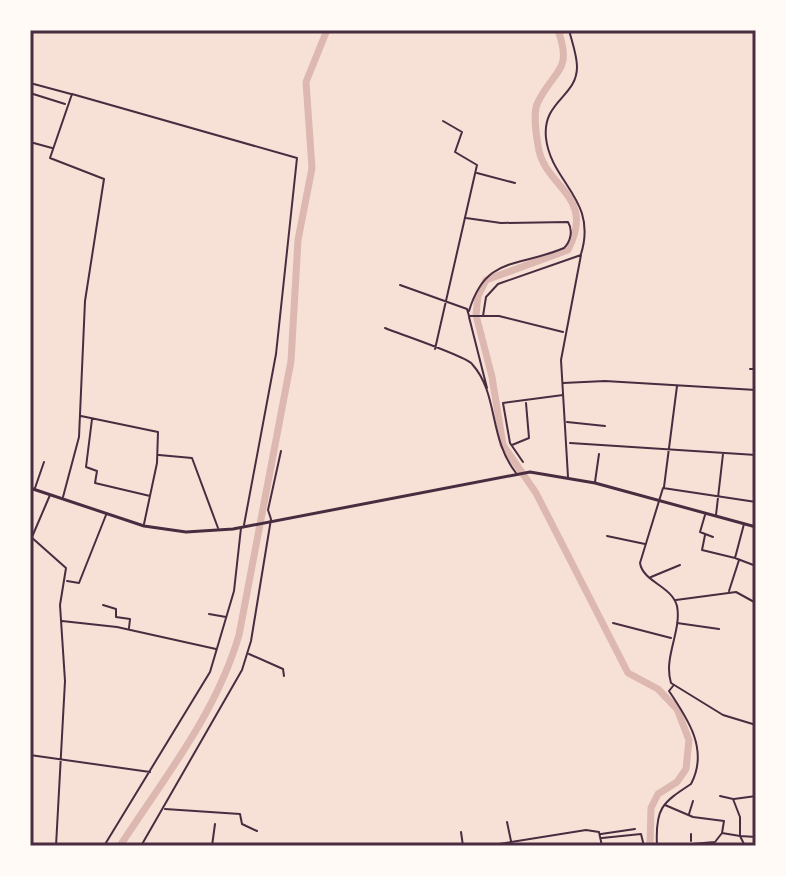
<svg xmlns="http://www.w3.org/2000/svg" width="786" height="876" viewBox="0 0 786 876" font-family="'Exo 2',sans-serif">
<rect width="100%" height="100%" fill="#f7e1d7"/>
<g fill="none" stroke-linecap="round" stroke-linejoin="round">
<path stroke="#dcb8b0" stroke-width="7" d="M558 30C573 72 554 69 538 102 533 111 536 134 538 145 543 188 597 194 568 250L486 280 478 296 476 315 492 377 503 445 536 493 628 673 658 689 677 709 689 740 686 769 677 782 658 794 651 808 650 846
M120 846C164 778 216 714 239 635L291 361 298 240 312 168 306 82 327 30"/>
<path stroke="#4a2c40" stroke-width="2" d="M569 30C572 42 577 55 577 67 577 97 542 101 546 138 551 183 598 199 581 254
M30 83 71 94
M30 93 65 104
M30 103 32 95
M30 142 52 148
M477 173 515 183
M466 218 501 223 568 222C573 230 571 241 564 248 517 268 486 255 469 311
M400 285 467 309 469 316H499L563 332
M483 316 486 297 498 284 581 255 561 360 568 477
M469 317 487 388
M385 328C399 334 466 356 472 364 499 394 488 437 516 473
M435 349 477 165 455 152 462 132 443 121
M750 369H756
M563 383 605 381 756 390
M81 416 158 432 157 463 144 524
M92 419 86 467 97 471 95 483 150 496
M567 422 605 426
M570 443 756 455
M512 445 529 438 526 403
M159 455 192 458 218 528
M523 462 510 443 503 403 563 395
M595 482 599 454
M664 487 677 386
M35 488 44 462
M63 497 79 437 85 301 104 179 50 158 72 94 297 158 276 354 244 525
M756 502 663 488 640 563C643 582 672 586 677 606 682 631 663 657 671 683L723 715 756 725
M705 515 700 532 713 537
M716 515 723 454
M744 524 735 558 756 566
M705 535 702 550 735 558
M30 536 66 568 60 605 65 681 56 846
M607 536 645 544
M32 537 50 495
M651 577 680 565
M67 581 79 583 106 515
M729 591 739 560
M676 600 736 592 756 603
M103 605 116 609V617L130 619 129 628
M209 614 226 617
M62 621 117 627 216 649
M613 623 671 638
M677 623 719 629
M249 654 283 669 284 676
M30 755 150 772
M720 796 733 799 740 817V836L756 837
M734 799 756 796
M665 805 693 817 724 821 722 833
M165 809 240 814 242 824 257 831
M689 814 693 801
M507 822 511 841
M461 832 463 846
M601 834 635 829
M602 838 641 834 644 846
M691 841V834
M104 846 210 672 234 591 241 528
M141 846 242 670 251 641 271 519 268 510 281 451
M212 846 215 824
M486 846 586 830 599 832 602 846
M657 846C655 808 662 803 691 784 709 750 688 719 669 691L673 686
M668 846 715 842 722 833 740 836 745 846"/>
<path stroke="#4a2c40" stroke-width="3" d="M30 488 144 526 186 532 233 529 530 472 595 483 756 527"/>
</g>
<rect width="786" height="876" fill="none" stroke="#fffaf5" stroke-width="64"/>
<rect x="32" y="32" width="722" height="812" fill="none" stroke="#4a2c40" stroke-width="3"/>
</svg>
